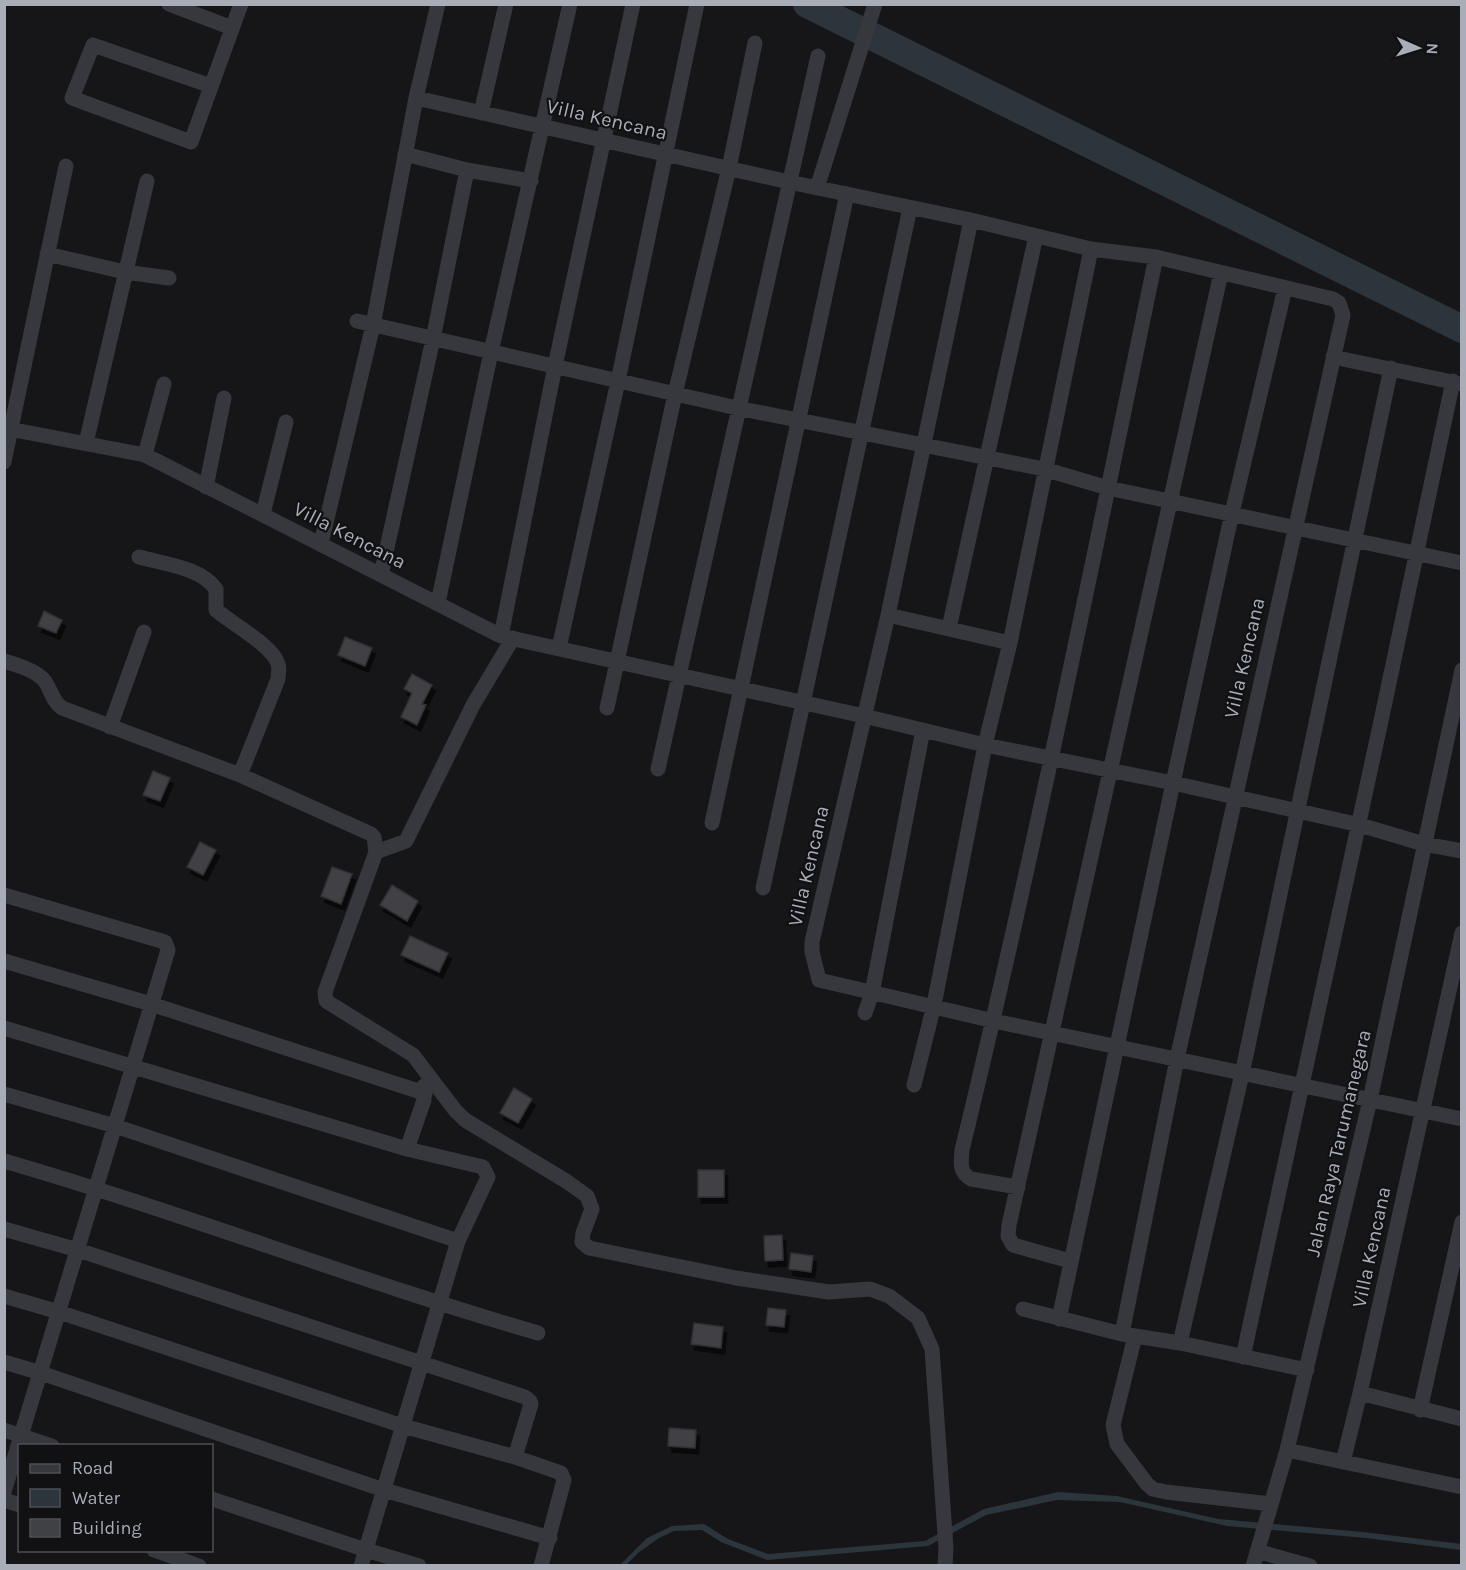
<svg xmlns="http://www.w3.org/2000/svg" width="1466" height="1570" viewBox="0 0 1466 1570" font-family="Karla,sans-serif">
<defs>
<filter id="shadow"><feDropShadow dx="3.5" dy="6" stdDeviation="0" flood-color="#0009"/></filter>
</defs>
<rect width="100%" height="100%" fill="#161618"/>
<path fill="#2c353c" d="M1058 1492 1117 1496 1218 1519 1363 1532 1462 1544 1461 1550 1366 1538 1227 1526 1120 1502 1057 1500 986 1515 928 1546 767 1560 721 1542 702 1530 674 1531 659 1538 638 1553 626 1565 619 1566 647 1538 672 1526 704 1524 728 1539 768 1554 925 1541 984 1509Z"/>
<g fill="none" stroke-linecap="round" stroke-linejoin="round">
<path stroke="#2c353c" stroke-width="28" d="M807 4 1462 329"/>
</g>
<path fill="#404145" stroke="#303034" stroke-width="1.5" filter="url(#shadow)" d="M44 611 62 620 56 633 38 626Z
M345 637 372 648 365 666 338 655Z
M412 674 432 685 422 704 426 705 417 725 401 717 412 693 404 689Z
M153 771 170 778 160 801 143 795Z
M200 842 216 850 203 875 187 867Z
M332 867 352 874 341 904 321 896Z
M392 885 418 901 407 921 380 905Z
M410 936 448 953 439 972 401 955Z
M514 1088 532 1099 518 1123 500 1113Z
M698 1170H724V1197H698Z
M782 1235 783 1260 765 1261 764 1236Z
M791 1253 813 1256 811 1272 789 1269Z
M768 1308 786 1310 784 1327 766 1325Z
M694 1323 723 1327 721 1348 691 1344Z
M669 1428 696 1430 695 1448 668 1446Z"/>
<g fill="none" stroke-linecap="round" stroke-linejoin="round">
<path stroke="#37383d" stroke-width="15" d="M169 4 232 28
M211 86 93 45 72 98 191 142 241 4
M416 98 789 182 971 220 1091 249 1156 257 1333 299 1339 303 1343 315 1177 1059 1122 1334
M481 113 506 4
M405 154 467 170 531 181
M817 188 875 4
M971 220 888 615 812 942V952L819 980 994 1021 1462 1119
M47 254 125 272 169 278
M357 321 737 408 1044 469 1108 488 1462 563
M1333 357 1462 384
M4 428 145 455 501 636 864 716 985 745 1173 783 1360 825 1424 844 1462 851
M86 443 147 181
M145 455 164 384
M4 462 66 166
M206 487 224 398
M263 514 286 422
M321 544 373 325 416 98 438 4
M139 557C164 564 200 567 216 589V610C231 623 273 646 278 664 280 669 278 674 278 679L240 775
M381 575 433 339 467 170
M438 603 491 352 570 4
M888 615 1010 643
M949 628 1036 236
M501 636 555 366 633 4
M559 648 618 381 697 4
M4 661C17 665 35 670 44 680 51 689 52 701 62 708L240 775 371 834 374 837 376 852 325 992 326 1001 413 1055 455 1110 465 1120 566 1181 587 1196 592 1209 583 1233 582 1242 589 1248 736 1278 829 1292 870 1289 889 1296 918 1318 932 1349 946 1548 945 1566
M607 708 675 394 729 168 755 43
M110 727 144 632
M658 769 818 56
M712 823 847 194
M376 852 406 841 473 705 513 638
M763 888 910 208
M4 895 165 942 168 950 4 1492
M4 961 151 1004 421 1092 425 1094
M865 1013 872 993 923 730
M4 1028 407 1149 483 1167 488 1177 458 1241 361 1566
M914 1085 934 1005 985 745 1010 643 1091 249
M4 1094 115 1126 458 1241
M407 1149 424 1100V1086
M4 1161C184 1213 358 1281 538 1333
M1018 1187 971 1179C959 1172 961 1163 962 1150 1034 854 1094 555 1156 257
M4 1229 78 1250 525 1397 530 1401 531 1404 515 1457
M1070 1261 1013 1245 1008 1236 1009 1225 1221 273
M4 1296 59 1312 403 1426 515 1457 561 1473 564 1480 541 1566
M1023 1309 1122 1334 1180 1343 1307 1370
M1059 1319 1173 783 1232 513 1285 288
M1135 1336 1113 1425 1117 1444 1147 1484 1153 1489 1166 1492 1271 1504
M1180 1343 1242 1074 1391 368
M1243 1357C1312 1031 1386 707 1453 381
M4 1362 41 1373 384 1490 550 1538
M1360 1393 1462 933
M1420 1410 1462 1222
M4 1430 52 1446
M1287 1450 1462 1487
M1343 1462 1360 1393 1462 1419
M212 1499 366 1550 419 1566
M4 1500 20 1505
M154 1550 199 1566
M1257 1551 1310 1566
M1253 1566 1287 1450 1370 1100 1462 670"/>
</g>
<g text-anchor="middle" stroke-width="4.5" stroke-linejoin="round" paint-order="stroke">
<g font-size="20" fill="#a8adb8" stroke="#111113">
<text transform="translate(607 119) rotate(13)" y="7">Villa Kencana</text>
<text transform="translate(350 535) rotate(27)" y="7">Villa Kencana</text>
<text transform="translate(1244 658) rotate(-77)" y="7">Villa Kencana</text>
<text transform="translate(808 866) rotate(-77)" y="7">Villa Kencana</text>
<text transform="translate(1338 1143) rotate(-77)" y="7">Jalan Raya Tarumanegara</text>
<text transform="translate(1371 1247) rotate(-78)" y="7">Villa Kencana</text>
</g>
</g>
<rect width="1466" height="1570" fill="none" stroke="#a8adb8" stroke-width="12"/>
<rect x="18" y="1444" width="195" height="108" fill="#111113" stroke="#4d4f55" stroke-width="1.5"/>
<rect x="30" y="1464" width="30" height="9" fill="#37383d" stroke="#4d4f55" stroke-width="1.5"/>
<text x="72" y="1474" font-size="18" fill="#a8adb8">Road</text>
<rect x="30" y="1489" width="30" height="18" fill="#2c353c" stroke="#4d4f55" stroke-width="1.5"/>
<text x="72" y="1504" font-size="18" fill="#a8adb8">Water</text>
<rect x="30" y="1519" width="30" height="18" fill="#404145" stroke="#4d4f55" stroke-width="1.5"/>
<text x="72" y="1534" font-size="18" fill="#a8adb8">Building</text>
<g transform="translate(1418 48) rotate(93)" stroke="#111113" stroke-width="4.5" paint-order="stroke">
<path d="M0-4.5L10 22L0 15L-10 22Z" fill="#a8adb8"/>
<text y="-9" font-size="16" font-weight="bold" text-anchor="middle" fill="#a8adb8">N</text>
</g>
</svg>
